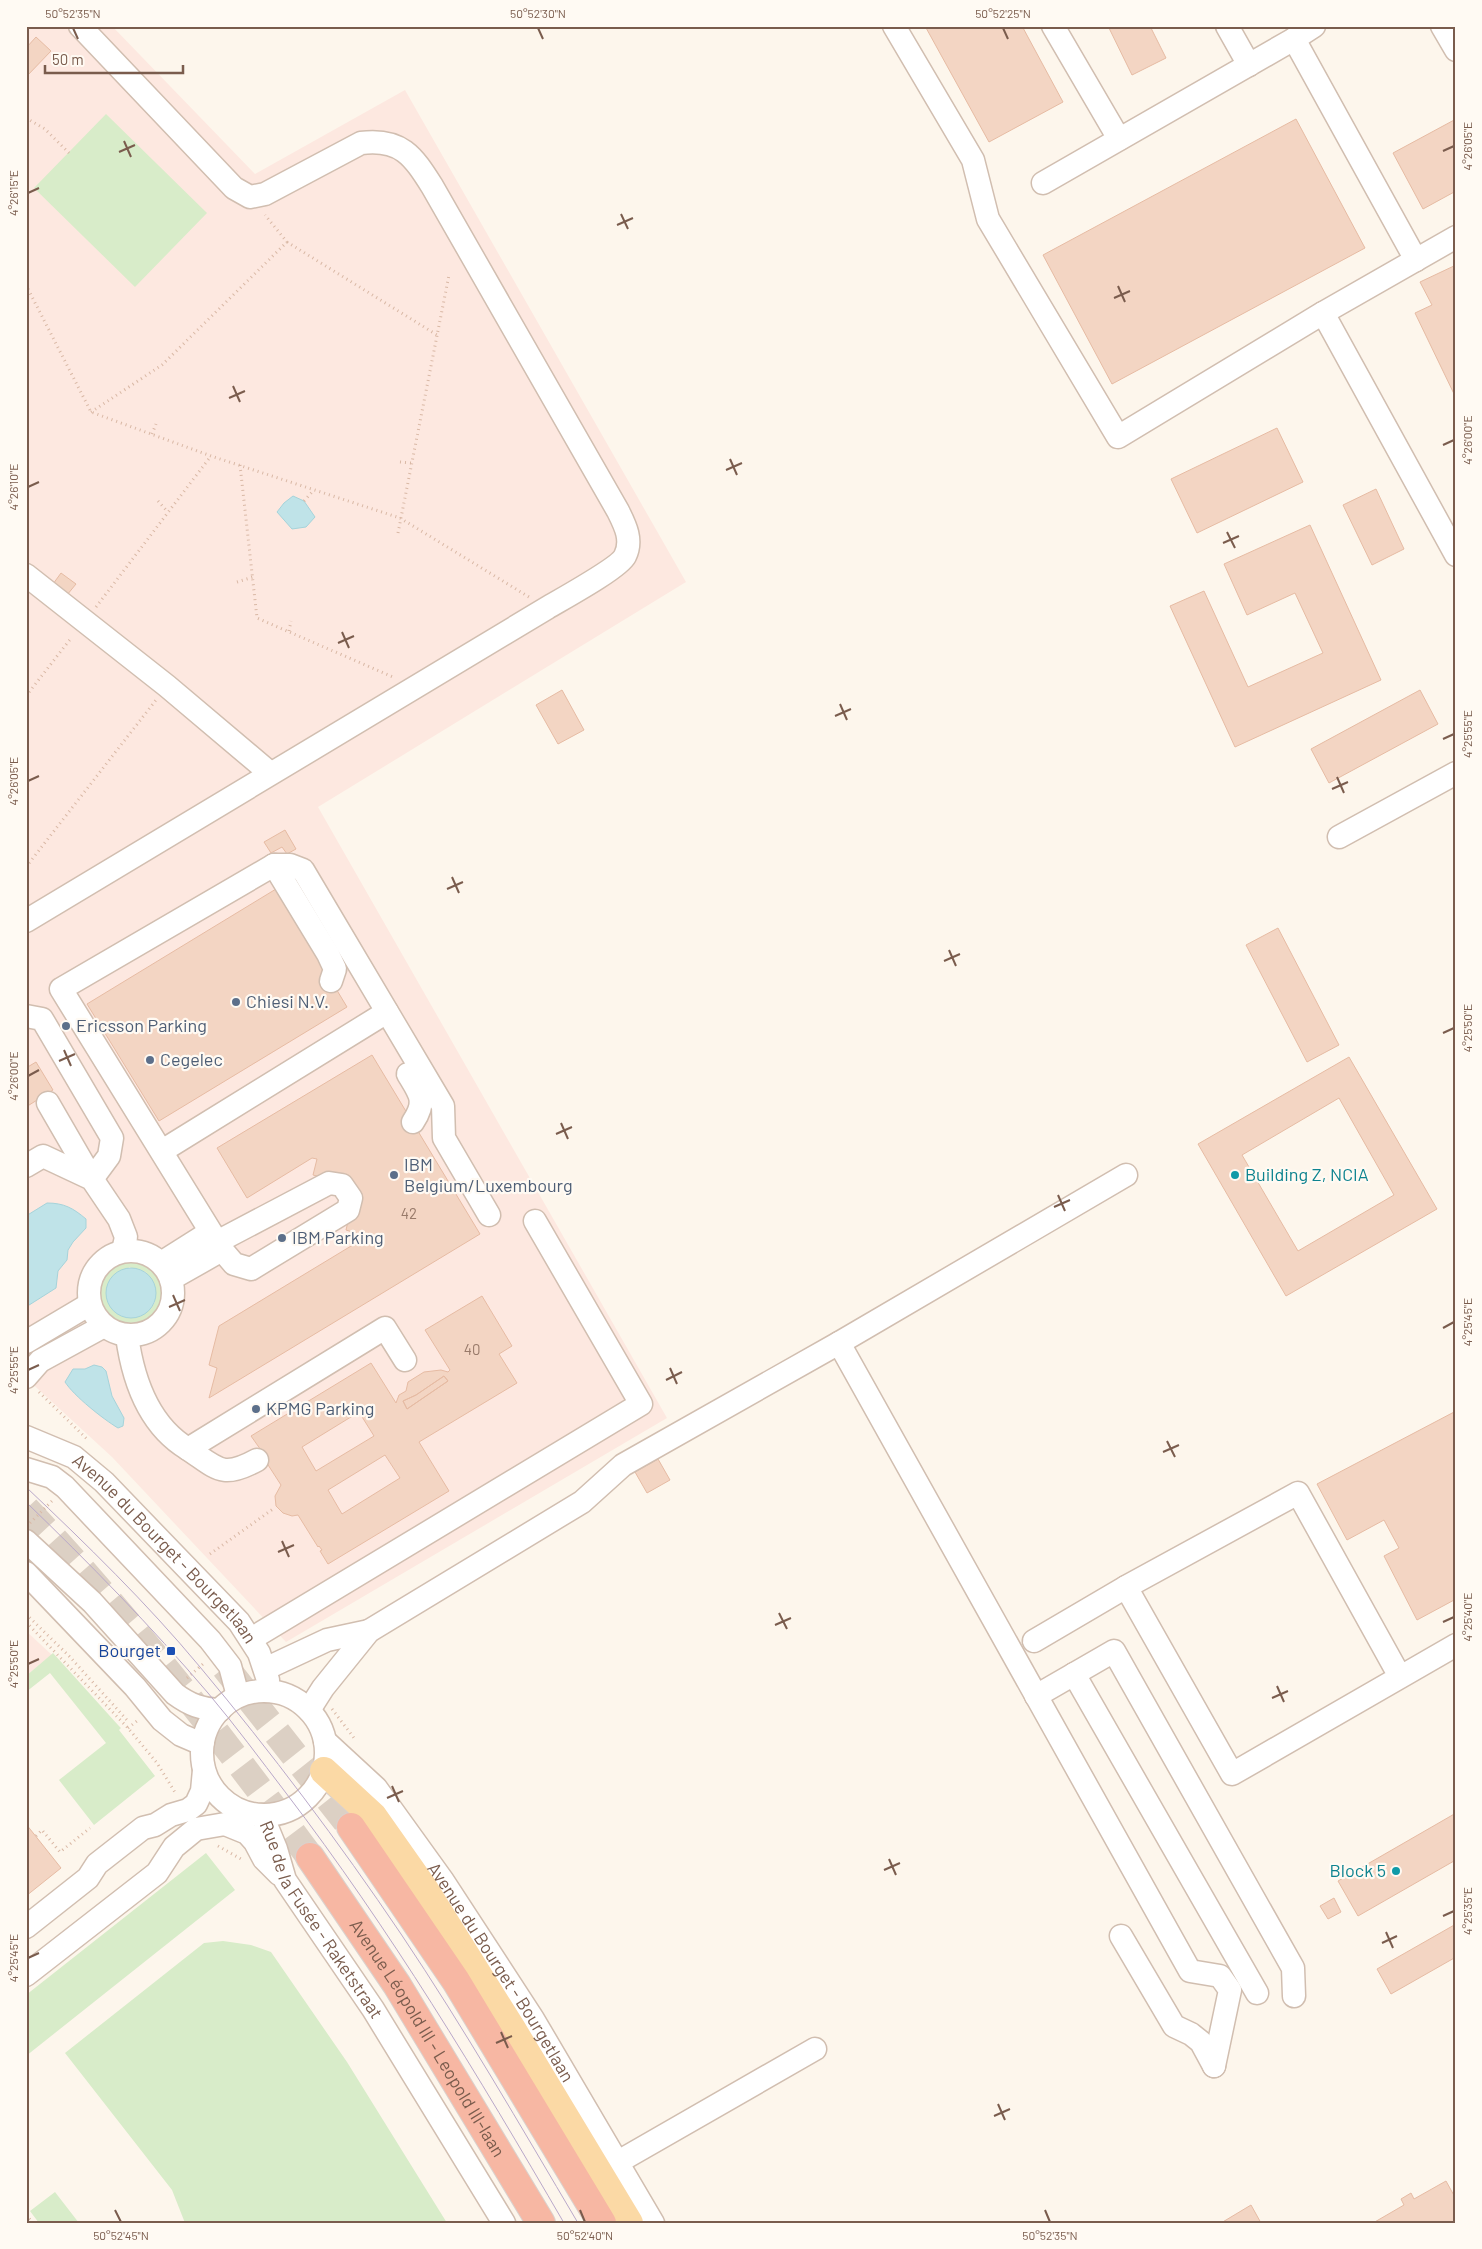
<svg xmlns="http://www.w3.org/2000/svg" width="1482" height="2249" viewBox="0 0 1482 2249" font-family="Barlow,sans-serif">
<rect width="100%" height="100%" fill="#fdf6ec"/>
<path fill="#fde8e0" d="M26 26H112L255 174 405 90 686 582 318 807 667 1418 286 1642 112 1457 26 1378Z
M26 1631 52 1655 26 1676Z"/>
<path fill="#d8ecc9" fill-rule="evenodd" d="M106 114 207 213 135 287 34 188Z
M125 1260C178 1260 171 1330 127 1325 120 1324 112 1322 107 1316 87 1294 99 1268 125 1260ZM129 1267 146 1272 155 1302C147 1317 130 1321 115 1312Z
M53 1653 118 1725 121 1728 119 1730 155 1776 94 1825 59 1780 106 1743 50 1673 26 1692V1676Z
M206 1853 235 1890 26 2056V1995Z
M223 1941 251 1945 271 1952 347 2062 447 2223H185L172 2190 65 2053 204 1943Z
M55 2192 79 2223H39L30 2211Z"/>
<path fill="#bfe3e8" stroke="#a5d3da" d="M293 496 304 501 315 517 306 527 292 529 277 512 284 503Z
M47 1203C64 1203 73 1208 86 1219V1228L73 1242 68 1250 67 1260 58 1271 56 1288 26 1307V1216Z
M106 1293a25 25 0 1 1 50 0a25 25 0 1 1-50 0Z
M94 1365 102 1367 106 1371 112 1396 124 1418 123 1426 118 1428C103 1419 74 1396 65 1382L73 1369H85Z"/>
<path fill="#f3d5c3" stroke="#e6bba3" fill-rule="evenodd" d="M925 26H1022L1063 102 989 142Z
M1108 26H1150L1166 58 1132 75Z
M36 37 51 51 26 77V48Z
M1296 119 1365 248 1112 384 1043 255Z
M1456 119V191L1423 209 1393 153Z
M1456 265V398L1415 313 1432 305 1420 282Z
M1277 428 1303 482 1197 533 1171 479Z
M1376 489 1404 549 1372 565 1343 505Z
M1310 525 1381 680 1235 747 1170 606 1204 591 1248 687 1323 653 1295 593 1247 615 1224 564Z
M61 573 76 584 67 595 53 584Z
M562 690 584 730 558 744 536 705Z
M1420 690 1438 724 1329 783 1311 749Z
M285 830 296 849 287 854 282 847 271 853 264 842Z
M276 889 347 1007 159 1121 87 1004Z
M1278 928 1339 1045 1307 1062 1246 945Z
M372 1055 480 1234 209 1398 217 1368 209 1365 219 1326 361 1240 362 1235 346 1230 355 1192 351 1185 313 1175 317 1159 312 1158 247 1198 217 1148Z
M1349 1057 1437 1209 1286 1296 1198 1144ZM1339 1098 1394 1195 1298 1251 1242 1155Z
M36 1062 53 1090 26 1107V1068Z
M482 1296 512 1346 499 1354 517 1383 419 1442 449 1491 328 1564 320 1551 322 1550 319 1546 318 1547 298 1515 292 1516 283 1513 276 1506 275 1496 281 1485 261 1454 263 1453 251 1436 371 1363 396 1403 399 1395 406 1391 408 1382 424 1372 441 1370 448 1372 450 1370 425 1330ZM444 1376 448 1381 407 1409 403 1401 416 1395ZM359 1412 374 1436 316 1471 302 1447ZM385 1455 400 1478 342 1514 328 1490Z
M444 1376 448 1381 407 1409 403 1401 416 1395Z
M1456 1411V1599L1417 1620 1384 1556 1399 1548 1384 1520 1347 1540 1317 1484Z
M658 1459 670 1480 647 1493 635 1472Z
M1456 1813 1454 1861 1358 1916 1338 1881Z
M26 1824 61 1868 26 1896Z
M1334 1898 1341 1912 1328 1919 1320 1906Z
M1456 1924V1957L1391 1994 1377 1969Z
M1446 2181 1456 2199V2220L1451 2223H1373L1404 2205 1401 2199 1411 2193 1414 2199Z
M1251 2205 1261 2223H1221Z"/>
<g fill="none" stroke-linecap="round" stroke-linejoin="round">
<path stroke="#dcd0c4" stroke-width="28" stroke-dasharray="28 14" stroke-linecap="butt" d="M26 1509C129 1618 221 1737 310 1857
M225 1667 351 1827"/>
<g stroke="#d1beb0" stroke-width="25">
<g id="minor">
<path d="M894 26 973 160 988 219 1118 437 1323 313"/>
<path d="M1053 26 1119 139"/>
<path d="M1227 26 1249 65"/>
<path d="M1314 26 1294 39 1416 260"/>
<path d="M1442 26 1456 50"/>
<path d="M1043 183 1294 39"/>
<path d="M1456 237 1323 313 1456 555"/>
<path d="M26 575 167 686 270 773"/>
<path d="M1339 837 1456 773"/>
<path d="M274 865 328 954 335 969 331 981"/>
<path d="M26 921 547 608C562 599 619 568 625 556 633 540 625 525 618 511L432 186C413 156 401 138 361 143L265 194 250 197 234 188 80 26"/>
<path d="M26 1016 42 1019 112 1138 109 1156 92 1179 48 1103"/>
<path d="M408 1074C420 1094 427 1101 413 1122"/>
<path d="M162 1151 387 1012"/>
<path d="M26 1166 43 1156 92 1179 119 1219 126 1237 123 1251"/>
<path d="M217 1242 329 1183 342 1185 351 1198 348 1210 251 1269 234 1264 222 1250 61 989 274 865H290L303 870 443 1106 444 1138 489 1215"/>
<circle cx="131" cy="1293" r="42"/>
<path d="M161 1263 210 1232"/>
<path d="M171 1279 222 1250"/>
<path d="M127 1336C133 1380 148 1425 188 1449L385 1328 405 1360"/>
<path d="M26 1342 90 1304"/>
<path d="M839 1343 1190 1971 1220 1976 1230 1990 1214 2066"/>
<path d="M26 1377 40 1361 104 1326"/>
<path id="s1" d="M26 1437 74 1457 104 1482 239 1622 259 1653 268 1680 266 1691"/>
<path d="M188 1449C218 1469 222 1479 257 1460"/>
<path d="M26 1469 52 1477 65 1487 210 1640 230 1666 238 1696"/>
<path d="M26 1541 92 1602 175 1694C190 1705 201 1709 220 1710"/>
<path d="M26 1573 135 1687 162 1720 181 1735 195 1741 203 1742"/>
<path d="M251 1639 641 1404 535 1221"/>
<path d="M1034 1641 1126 1587"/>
<path d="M265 1669 327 1640 369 1631"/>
<path d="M1074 1674 1257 1993"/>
<path d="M1399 1675 1298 1493 1126 1587 1232 1774 1456 1645"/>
<circle cx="264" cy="1753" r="62"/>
<path d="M1036 1696 1114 1651 1293 1968 1294 1996"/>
<path d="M309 1710 323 1688 369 1631 582 1502 623 1465 839 1343 1126 1175"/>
<path id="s2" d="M325 1741 376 1788 443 1881 533 2019 653 2223"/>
<path id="s3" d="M262 1815 276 1849 285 1880 373 2009 504 2223"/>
<path d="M26 1927 88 1878 97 1864 143 1828 155 1825 171 1815 188 1810 196 1804 202 1791 204 1770"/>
<path d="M1121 1936 1174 2026 1191 2034 1201 2042 1214 2066"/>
<path d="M26 1975 157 1873 174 1847 196 1829 225 1824 247 1833 255 1842 264 1859 279 1874"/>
<path d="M618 2162 815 2049"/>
</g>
</g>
<g stroke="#dad1cd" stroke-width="30">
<path id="major" d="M324 1771 373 1816 423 1887 512 2029 629 2223"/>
</g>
<g stroke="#dad1cd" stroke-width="30">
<g id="highway">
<path d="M351 1827 456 1981 602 2223"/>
<path id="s4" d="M310 1857 397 1985 541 2223"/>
</g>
</g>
<path stroke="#d9b8a5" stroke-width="3" stroke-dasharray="1 4" stroke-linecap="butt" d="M26 118 45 129 69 153
M287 242 437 335
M28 289 91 412 211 456 400 518 529 597
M91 412 162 365 287 242 265 215
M152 434 156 424
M400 462 411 463
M240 465 257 618 393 677
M158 501 168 512
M304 501 314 490
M398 533 449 275
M237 582 253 577
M96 607 211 456
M289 631 291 621
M26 696 72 637
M26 867 156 700
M39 1392 88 1440
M30 1523 52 1501
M210 1554 273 1509
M26 1614 69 1656 127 1720
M26 1622 128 1728 157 1763 176 1794
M187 1678 203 1664
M332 1709 354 1738
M128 1728 137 1721
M36 1836 42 1830 60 1852 90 1828
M218 1846 241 1859
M26 2215 33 2223"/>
<use href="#minor" stroke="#fff" stroke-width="22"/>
<use href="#major" stroke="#fbd9a5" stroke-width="28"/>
<use href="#highway" stroke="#f7b7a3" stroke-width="28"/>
<path stroke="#b9a8c9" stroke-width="1" d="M26 1487C86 1544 147 1603 200 1667 271 1752 339 1842 401 1934 464 2028 520 2125 578 2223
M26 1502C89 1563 151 1626 208 1693 235 1725 260 1759 286 1793 390 1929 478 2075 564 2223"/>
</g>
<path fill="none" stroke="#7a5c4d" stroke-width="2" d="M73 28 78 39M538 28 543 39M1003 28 1008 39M124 141 131 157M1443 151 1454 146M119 152 135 145M28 193 39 188M621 214 628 229M617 225 633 218M1118 286 1125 302M1114 298 1130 291M233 386 240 402M229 398 245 391M1443 445 1454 440M730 459 737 475M726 470 742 463M28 487 39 482M1227 532 1235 548M1223 543 1239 536M342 632 349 648M338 643 354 636M840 704 847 720M835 716 851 709M1443 739 1454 734M1337 777 1344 793M28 781 39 776M1332 789 1348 782M452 877 459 893M447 889 463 882M949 950 956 966M944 961 960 954M1443 1033 1454 1028M64 1050 71 1066M59 1061 75 1054M28 1076 39 1070M561 1123 568 1139M556 1134 572 1127M1058 1195 1065 1211M1054 1207 1070 1200M173 1295 180 1311M169 1307 185 1300M1443 1328 1454 1322M670 1368 677 1384M28 1370 39 1365M666 1380 682 1372M1167 1441 1175 1457M1163 1452 1179 1445M282 1541 289 1557M278 1552 294 1545M779 1613 787 1629M1443 1622 1454 1617M775 1625 791 1618M28 1664 39 1659M1277 1686 1284 1702M1272 1698 1288 1691M392 1786 399 1802M387 1798 403 1791M889 1859 896 1875M884 1870 900 1863M1443 1916 1454 1911M1386 1932 1393 1948M1382 1943 1397 1936M28 1958 39 1953M501 2032 508 2048M496 2043 512 2036M998 2104 1005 2120M994 2116 1010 2109M115 2210 121 2222M580 2210 585 2222M1045 2210 1050 2222"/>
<g fill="#5c6f8a" stroke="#fffaf3" stroke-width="2">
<circle cx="236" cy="1002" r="5"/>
<circle cx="66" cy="1026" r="5"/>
<circle cx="150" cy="1060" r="5"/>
<circle cx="394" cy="1175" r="5"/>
<circle cx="282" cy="1238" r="5"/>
<circle cx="256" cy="1409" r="5"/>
</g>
<g fill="#0f9aa8" stroke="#fffaf3" stroke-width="2">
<circle cx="1235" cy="1175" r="5"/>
<circle cx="1396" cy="1871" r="5"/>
</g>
<rect fill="#1a4fb4" stroke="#fffaf3" stroke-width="2" x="166" y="1646" width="10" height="10" rx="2.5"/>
<g text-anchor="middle" stroke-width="4.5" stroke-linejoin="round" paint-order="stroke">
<g font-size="15" fill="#987a6a">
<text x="409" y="1219">42</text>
<text x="472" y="1355">40</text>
</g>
<g font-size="18" fill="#4e5e75" stroke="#fffaf3" text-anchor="start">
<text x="246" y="1008">Chiesi N.V.</text>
<text x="76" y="1032">Ericsson Parking</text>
<text x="160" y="1066">Cegelec</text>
<text x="404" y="1171">IBM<tspan x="404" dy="21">Belgium/Luxembourg</tspan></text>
<text x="292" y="1244">IBM Parking</text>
<text x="266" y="1415">KPMG Parking</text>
</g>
<g font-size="18" fill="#0d838f" stroke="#fffaf3" text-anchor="start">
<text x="1245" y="1181">Building Z, NCIA</text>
<text x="1386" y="1877" text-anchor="end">Block 5</text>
</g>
<g font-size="18" fill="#7a5c4d" stroke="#fffaf3">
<text dy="6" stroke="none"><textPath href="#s1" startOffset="181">Avenue du Bourget - Bourgetlaan</textPath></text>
<text dy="6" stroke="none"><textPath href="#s3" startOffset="121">Rue de la Fusée - Raketstraat</textPath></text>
<text dy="6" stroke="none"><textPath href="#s2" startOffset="292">Avenue du Bourget - Bourgetlaan</textPath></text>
<text dy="6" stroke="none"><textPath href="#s4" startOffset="216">Avenue Léopold III - Leopold III-laan</textPath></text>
</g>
<g font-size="18" fill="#164399" stroke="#fffaf3" text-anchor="end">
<text x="161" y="1657">Bourget</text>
</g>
</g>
<rect width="1482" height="2249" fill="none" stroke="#fffaf3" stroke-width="55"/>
<path d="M45 65v8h138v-8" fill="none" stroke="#7a5c4d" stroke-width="2.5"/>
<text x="52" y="65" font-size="15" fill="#7a5c4d" stroke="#fffaf3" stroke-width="4" paint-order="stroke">50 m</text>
<rect x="28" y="28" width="1426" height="2194" fill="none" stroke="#7a5c4d" stroke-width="2"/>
<g font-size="12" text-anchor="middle" fill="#7a5c4d">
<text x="73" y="18">50°52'35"N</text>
<text x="538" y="18">50°52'30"N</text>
<text x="1003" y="18">50°52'25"N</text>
<text transform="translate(1468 146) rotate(-90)" y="4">4°26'05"E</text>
<text transform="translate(14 193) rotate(-90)" y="4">4°26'15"E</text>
<text transform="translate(1468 440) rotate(-90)" y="4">4°26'00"E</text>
<text transform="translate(14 487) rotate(-90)" y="4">4°26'10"E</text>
<text transform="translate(1468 734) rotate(-90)" y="4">4°25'55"E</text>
<text transform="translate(14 781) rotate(-90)" y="4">4°26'05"E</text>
<text transform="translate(1468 1028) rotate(-90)" y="4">4°25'50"E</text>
<text transform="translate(14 1076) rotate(-90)" y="4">4°26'00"E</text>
<text transform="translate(1468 1322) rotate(-90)" y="4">4°25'45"E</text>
<text transform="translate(14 1370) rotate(-90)" y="4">4°25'55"E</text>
<text transform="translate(1468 1617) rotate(-90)" y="4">4°25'40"E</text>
<text transform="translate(14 1664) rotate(-90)" y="4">4°25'50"E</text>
<text transform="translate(1468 1911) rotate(-90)" y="4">4°25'35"E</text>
<text transform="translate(14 1958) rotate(-90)" y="4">4°25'45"E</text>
<text x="121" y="2240">50°52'45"N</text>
<text x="585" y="2240">50°52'40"N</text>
<text x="1050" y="2240">50°52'35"N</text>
</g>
</svg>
